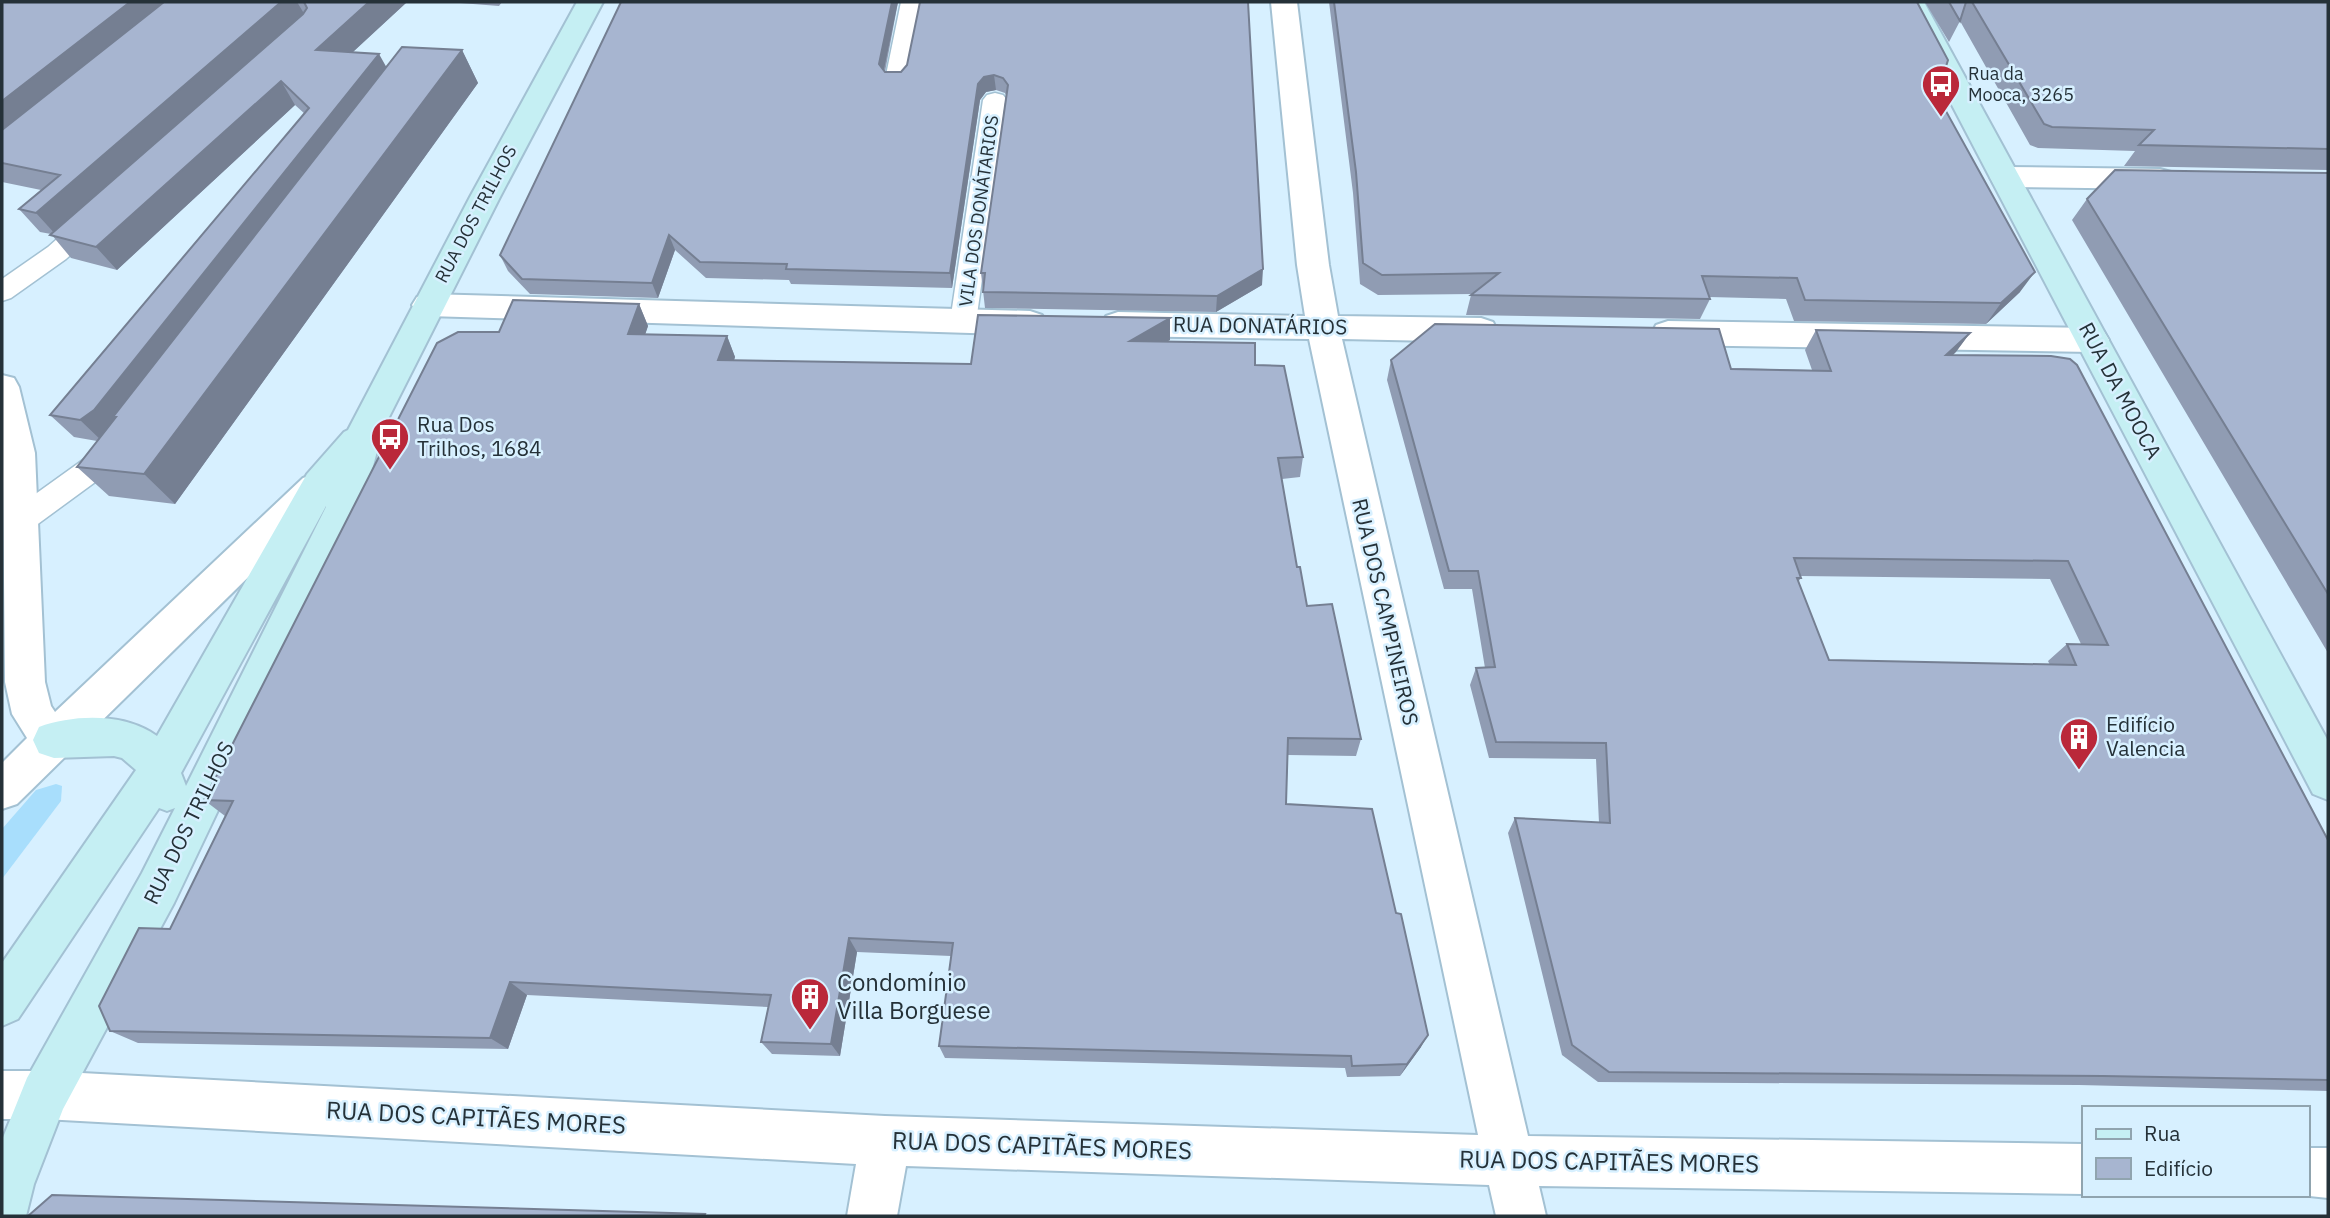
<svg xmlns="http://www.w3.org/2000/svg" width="2330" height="1218" viewBox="0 0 2330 1218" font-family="'IBM Plex Sans',sans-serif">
<rect width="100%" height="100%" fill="#d7f0ff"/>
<path fill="#a8defc" d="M56 784 62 786 61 801 2 879V829L36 790Z"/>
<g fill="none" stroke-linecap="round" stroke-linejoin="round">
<g stroke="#a3c1d3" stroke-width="3">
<path id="lane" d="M901 2H923L907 80 904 85H888L885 80Z
M995 93 1003 95 1007 100 976 322 972 329 963 331 954 329 950 322 983 100 987 95Z
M94 212 103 214 107 220 103 226 66 259 11 298 2 301V279L48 247 85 214Z
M118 439 128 442 132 450 128 458 31 529 20 533 9 529 5 521 9 513 108 442Z"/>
</g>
<g stroke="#a3c1d3" stroke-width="4">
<path id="street" d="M1271 2H1297L1329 265 1338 316 1481 318 1493 322 1497 330 1493 338 1481 342 1342 339 1528 1136 2083 1144V1194L1539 1186 1546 1216H1496L1489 1185 906 1166 897 1216H847L856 1164 44 1119H2V1071H44L885 1116 1478 1135 1309 339 1118 336 1106 332 1102 324 1106 316 1118 312 1305 316 1297 265Z
M2005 167 2160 169 2171 172 2175 179 2171 186 2160 189 2005 187 1994 184 1990 177 1994 170Z
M428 294 1030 311 1042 315 1046 323 1042 331 1030 335 428 316 417 313 412 305 417 297Z
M1668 321 2092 328 2104 332 2109 340 2104 348 2092 352 1668 345 1656 341 1652 333 1656 325Z
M2 375 14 378 19 387 35 453 45 682 51 706 55 712 303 478 316 474 329 478 334 488 329 498 17 804 2 809V763L27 738 12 714 5 682Z
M2307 1148H2328V1198L2300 1195H2307Z"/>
</g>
<g stroke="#a3c1d3" stroke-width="4">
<path id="secondary" d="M577 2H603L500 197 383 429 362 507 174 903 63 1109 34 1184 26 1216H2V1140L27 1078 142 873 175 808 167 811 159 808 18 1019 2 1026V963L136 770 122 758 114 756 54 758 39 753 33 740 39 727C75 714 125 713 157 736L307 474 344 432 348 430 470 197ZM326 506V507L186 786 181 773Z
M1898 2H1924L2328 741V800L2313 794Z"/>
</g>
<use href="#lane" fill="#fff" fill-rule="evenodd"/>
<use href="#street" fill="#fff" fill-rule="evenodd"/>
<use href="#secondary" fill="#c5eff3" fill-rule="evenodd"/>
</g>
<path fill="#909cb3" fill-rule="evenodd" d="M2 2H407L353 52 386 67 462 50 478 83 175 504 109 496 77 467 97 441 74 437 50 415 305 114 295 105 117 270 71 258 51 234 40 232 19 209 41 190 2 182Z
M447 2H502L499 6Z
M621 2H898L885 72H901L907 65 920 2 1262 285 1216 312 985 308 981 273 1006 95 1005 93 996 90 986 92 980 100 952 288 791 284 789 280 706 278 675 250 658 298 530 294 508 271 500 255Z
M1329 2H1917L1937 95 2020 292 1986 324 1794 321 1786 299 1709 297 1710 299 1700 319 1466 315 1471 295 1473 294 1378 295 1360 284 1353 193Z
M1925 2H2328V170L2124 166 2135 151 2038 148 2030 145 1960 21 1949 42Z
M2328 173V653L2072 220 2087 199Z
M639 304 648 326 645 334 727 336 735 357 734 360 971 364 1170 340 1167 341 1255 365 1303 457 1300 477 1282 479 1297 567 1307 606 1361 739 1356 756 1288 755 1286 804 1421 1047 1400 1076 1347 1077 1345 1068 945 1058 939 1046 951 956 857 952 840 1056 772 1054 761 1042 768 1007 527 995 508 1049 138 1043 110 1031 170 929 225 816 204 800 499 332Z
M1816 330 1970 333 1953 355 2328 840V1091L2079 1085 1598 1082 1562 1055 1508 833 1515 818 1599 823 1596 759 1489 758 1470 685 1476 668H1485L1472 589H1444L1387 380 1391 360 1812 370 1805 350ZM1800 576 2050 579 2081 644H2067L2048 661 2050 665 1829 660 1798 582 1801 578Z"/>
<path fill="#757f92" d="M130 2H176L2 140V101Z
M281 2H297L308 20 57 236 36 213Z
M369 2H407L330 73 316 50Z
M892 2H898L882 79 879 64Z
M462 50 478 83 175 504 144 474Z
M379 54 392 77 116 417H113L121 426 103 442 80 420Z
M994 75 996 90 986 92 980 100 952 288 950 273 978 84 984 77Z
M281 81 295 105 117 270 96 247Z
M669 235 675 250 658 298 652 283Z
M1263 269 1262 285 1216 312 1217 296Z
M2035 272 2020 292 1986 324 2001 303Z
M639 304 648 326 638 356 628 334Z
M1170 318V340L1131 362 1130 341Z
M1970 333 1956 352 1932 375 1946 355Z
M727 336 735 357 727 381 718 360Z
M849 938 857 952 840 1056 831 1044Z
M510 982 527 995 508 1049 490 1038Z
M1428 1035 1421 1047 1400 1076 1407 1064Z"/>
<path fill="#a7b5d0" stroke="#757f92" stroke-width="2" fill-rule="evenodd" d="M2 2H130L2 101Z
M164 2H281L36 213 19 209 60 175 2 163V130Z
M304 2H369L316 50 379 54 94 410 80 420 50 415 309 108 281 81 96 247 50 235 303 14 307 8Z
M621 2H892L879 64 885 72H901L907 65 920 2H1248L1263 269 1217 296 983 292 985 273H981L1008 85 1003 78 994 75 984 77 978 84 950 273 786 269 787 264 700 262 669 235 652 283 522 279 500 255Z
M1334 2H1917L1948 60 1937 95 2035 272 2001 303 1805 300 1797 278 1702 276 1710 299 1471 295 1499 273 1382 275 1363 263 1356 172Z
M1949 2H1966L1960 21Z
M1972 2H2328V149L2139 145 2154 130 2052 127 2044 124Z
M402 47 462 50 144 474 77 467 116 417H113Z
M2115 170 2328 173V594L2087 199Z
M513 300 639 304 628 334 727 336 718 360 971 364 978 315 1170 318 1130 341 1255 343V365L1284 366 1303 457 1278 458 1297 567H1300L1307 606 1332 604 1361 739 1288 738 1286 804 1372 809 1396 913 1401 914 1428 1035 1407 1064 1352 1066 1351 1056 939 1046 953 943 849 938 831 1044 761 1042 771 995 510 982 490 1038 110 1031 99 1006 139 928 170 929 233 801 204 800 437 343 458 332H499Z
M1435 324 1719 329 1731 369 1831 371 1816 330 1970 333 1946 355 2051 356 2070 359 2077 365 2328 840V1080L2103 1076 1609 1072 1572 1045 1515 818 1610 823 1606 743 1496 742 1476 668 1495 667 1478 571H1449L1391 360ZM1794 558 2068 561 2108 645 2067 644 2076 665 1829 660 1797 578H1801Z
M52 1195 705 1214 704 1216H28Z"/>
<defs>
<g id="bus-pin" transform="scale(2.0125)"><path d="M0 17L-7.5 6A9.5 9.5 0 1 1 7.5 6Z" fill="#ba283a" stroke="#d7f0ff"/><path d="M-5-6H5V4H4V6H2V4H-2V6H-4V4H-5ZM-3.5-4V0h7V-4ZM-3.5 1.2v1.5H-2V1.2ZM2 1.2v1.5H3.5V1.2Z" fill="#fff"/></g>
<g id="building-pin" transform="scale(2.0125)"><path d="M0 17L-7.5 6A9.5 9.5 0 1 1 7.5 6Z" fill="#ba283a" stroke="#d7f0ff"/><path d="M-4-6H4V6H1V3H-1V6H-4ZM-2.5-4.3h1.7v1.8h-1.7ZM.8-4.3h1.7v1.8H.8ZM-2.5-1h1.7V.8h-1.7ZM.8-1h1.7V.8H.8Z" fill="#fff"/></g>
</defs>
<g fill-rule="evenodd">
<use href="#bus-pin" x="1941" y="84"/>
<use href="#bus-pin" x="390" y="437"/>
<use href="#building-pin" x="2079" y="737"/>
<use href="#building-pin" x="810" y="997"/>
</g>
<g text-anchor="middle" stroke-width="5" stroke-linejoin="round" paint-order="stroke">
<g font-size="18" fill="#253138" stroke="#d7f0ff" text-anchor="start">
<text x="1968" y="80">Rua da<tspan x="1968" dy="21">Mooca, 3265</tspan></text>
</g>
<g font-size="18" fill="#253138" stroke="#d7f0ff">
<text transform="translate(979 211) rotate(-82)" y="6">VILA DOS DONÁTARIOS</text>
<text transform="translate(476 214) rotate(-62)" y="6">RUA DOS TRILHOS</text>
</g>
<g font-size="21" fill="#253138" stroke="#d7f0ff">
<text transform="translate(1260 326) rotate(1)" y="7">RUA DONATÁRIOS</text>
<text transform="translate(2120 391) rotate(62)" y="7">RUA DA MOOCA</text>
<text transform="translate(1385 612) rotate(77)" y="7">RUA DOS CAMPINEIROS</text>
<text transform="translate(189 823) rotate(-64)" y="7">RUA DOS TRILHOS</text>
</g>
<g font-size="21" fill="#253138" stroke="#d7f0ff" text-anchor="start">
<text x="417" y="432">Rua Dos<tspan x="417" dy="24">Trilhos, 1684</tspan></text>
<text x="2106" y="732">Edifício<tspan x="2106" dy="24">Valencia</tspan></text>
</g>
<g font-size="24" fill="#253138" stroke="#d7f0ff" text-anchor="start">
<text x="837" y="991">Condomínio<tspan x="837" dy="28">Villa Borguese</tspan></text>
</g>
<g font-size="24" fill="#253138" stroke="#d7f0ff">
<text transform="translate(476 1118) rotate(3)" y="8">RUA DOS CAPITÃES MORES</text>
<text transform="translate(1042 1146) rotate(2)" y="8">RUA DOS CAPITÃES MORES</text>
<text transform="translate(1609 1162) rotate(1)" y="8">RUA DOS CAPITÃES MORES</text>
</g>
</g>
<rect width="2330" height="1218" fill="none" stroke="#253138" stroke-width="7"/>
<rect x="2082" y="1106" width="228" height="91" fill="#d7f0ff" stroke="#90a4af" stroke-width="2"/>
<rect x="2096" y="1129" width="35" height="10" fill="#c5eff3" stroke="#90a4af" stroke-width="2"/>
<text x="2144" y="1141" font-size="21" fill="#253138">Rua</text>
<rect x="2096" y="1158" width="35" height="21" fill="#a7b5d0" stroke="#90a4af" stroke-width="2"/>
<text x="2144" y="1176" font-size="21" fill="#253138">Edifício</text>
</svg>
